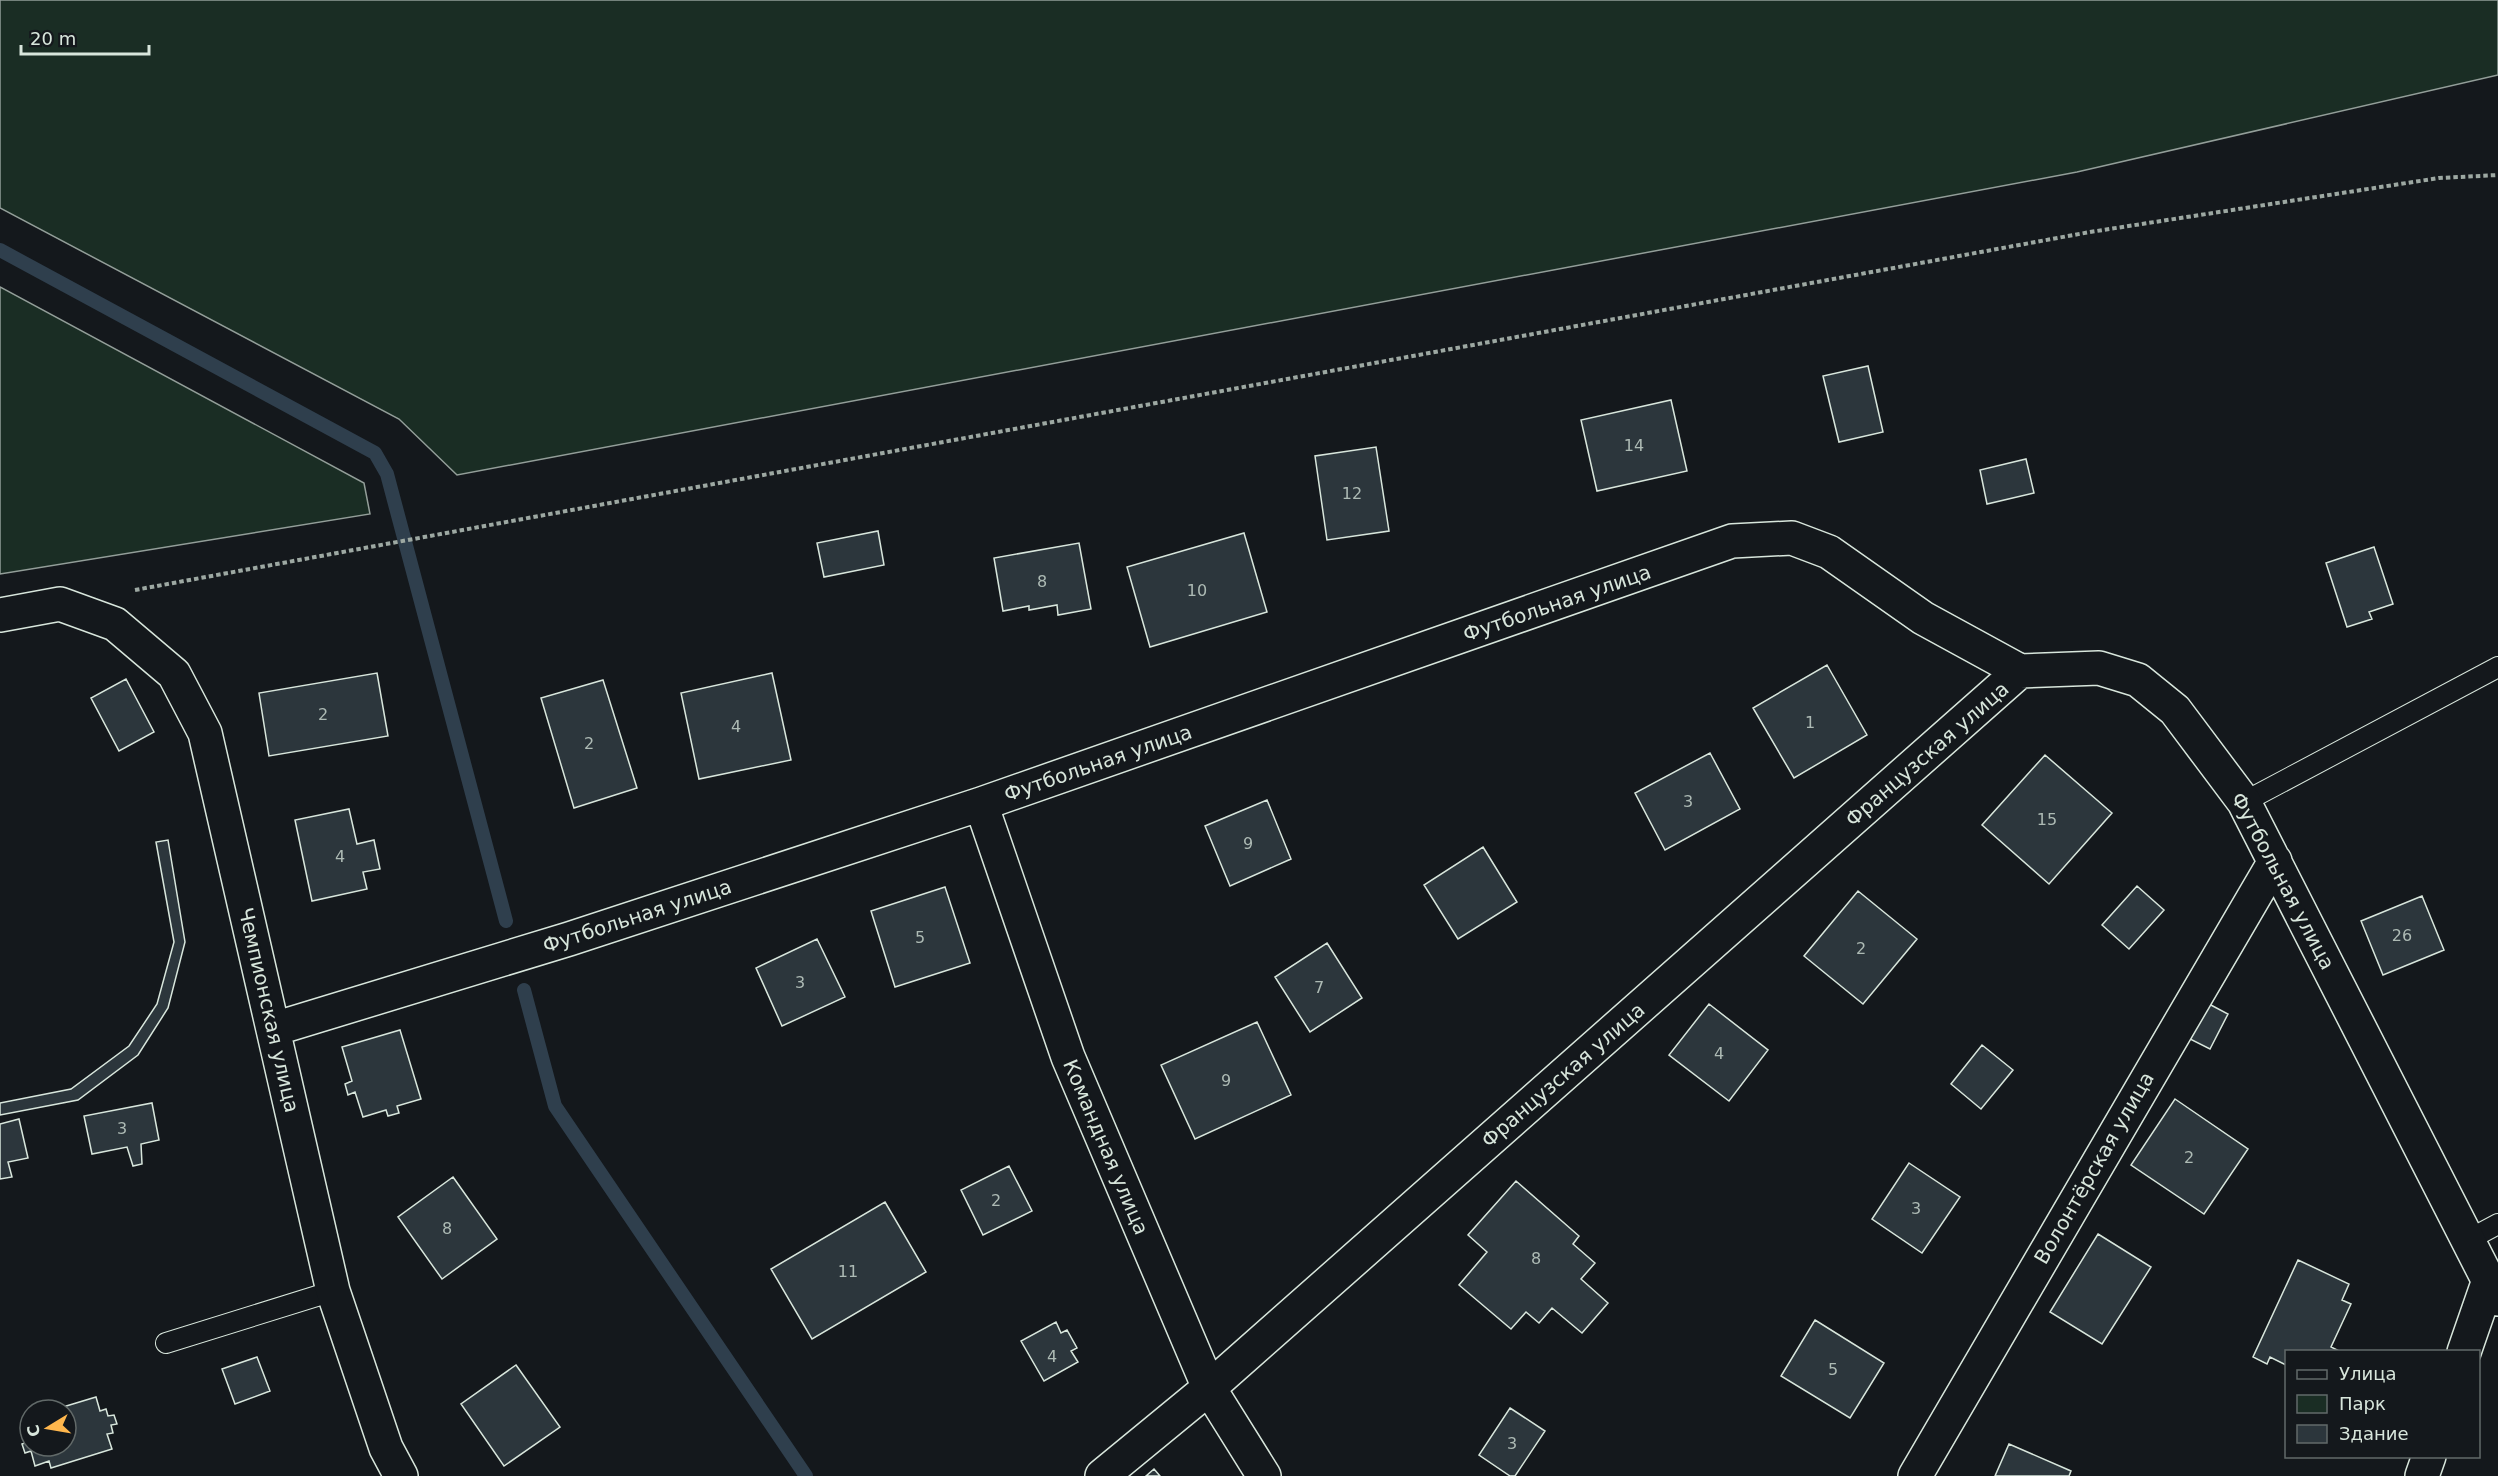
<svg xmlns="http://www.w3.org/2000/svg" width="2498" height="1476" viewBox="0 0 2498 1476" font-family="'DejaVu Sans',sans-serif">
<rect width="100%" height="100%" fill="#14181c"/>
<path fill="#1a2d24" stroke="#939e99" stroke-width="1.5" d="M0 0H2498V75L2077 172 457 475 399 419 0 208Z
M0 287 364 483 370 514 0 574Z"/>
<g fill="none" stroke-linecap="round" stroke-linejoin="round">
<path stroke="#2f3f4d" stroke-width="14" d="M0 250 375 453 387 474 506 921
M524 990 555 1106 806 1476"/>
</g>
<path fill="#2c363c" stroke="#d8e6dc" stroke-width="1.5" d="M1868 366 1883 432 1839 442 1823 376Z
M1671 400 1687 471 1597 491 1581 420Z
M1376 447 1389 531 1327 540 1315 456Z
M2026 459 2034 493 1987 504 1980 470Z
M878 531 884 565 824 577 817 543Z
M1244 533 1267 612 1150 647 1127 567Z
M1079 543 1091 609 1058 615 1057 605 1029 610V606L1003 611 994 558Z
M2374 547 2393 604 2369 612 2372 619 2347 627 2326 563Z
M1827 665 1867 735 1794 778 1753 708Z
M377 673 388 736 269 756 259 693Z
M772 673 791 760 699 779 681 693Z
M126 679 154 732 119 751 91 698Z
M603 680 637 788 574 808 541 698Z
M1710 753 1740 809 1665 850 1635 793Z
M2045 755 2112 813 2049 884 1982 825Z
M1267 800 1291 859 1230 886 1205 826Z
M349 809 357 844 374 840 380 869 363 872 367 889 312 901 295 820Z
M168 840 185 942 168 1008 138 1055 78 1100 0 1115V1103L71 1089 129 1046 157 1004 174 942 156 842Z
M1483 847 1517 902 1458 939 1424 885Z
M2137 886 2164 910 2129 949 2102 925Z
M945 887 970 963 895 987 871 911Z
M1858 891 1917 939 1863 1004 1804 956Z
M2422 896 2444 950 2383 975 2361 921Z
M817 939 845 997 782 1026 756 968Z
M1327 943 1362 998 1310 1032 1275 977Z
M1709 1004 1768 1050 1729 1101 1669 1055Z
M2209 1004 2228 1014 2210 1049 2190 1039Z
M1257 1022 1291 1095 1195 1139 1161 1065Z
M400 1030 421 1099 397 1106 399 1113 388 1116 386 1110 363 1117 355 1092 348 1095 345 1084 352 1081 342 1047Z
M1982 1045 2013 1070 1981 1109 1951 1084Z
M2175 1099 2248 1149 2204 1214 2131 1165Z
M152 1103 159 1140 141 1144 142 1164 133 1166 127 1147 92 1154 84 1116Z
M19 1119 28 1158 8 1162 12 1177 0 1179V1124Z
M1909 1163 1960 1197 1922 1253 1872 1219Z
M1009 1166 1032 1211 983 1235 961 1190Z
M453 1177 497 1239 442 1279 398 1217Z
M1516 1181 1579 1236 1573 1244 1595 1263 1581 1279 1608 1303 1582 1333 1552 1308 1539 1323 1526 1312 1511 1329 1459 1285 1487 1252 1468 1235Z
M885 1202 926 1272 812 1339 771 1269Z
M2098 1234 2151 1267 2102 1344 2050 1312Z
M2298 1260 2349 1284 2342 1300 2351 1304 2331 1347 2339 1351 2286 1352V1365L2270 1357 2267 1364 2253 1357Z
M1815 1320 1884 1363 1850 1418 1781 1376Z
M1056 1322 1061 1333 1067 1330 1077 1348 1071 1351 1078 1362 1044 1381 1021 1341Z
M257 1357 270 1391 235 1404 222 1369Z
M516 1365 560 1427 504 1466 461 1404Z
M96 1397 100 1411 106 1409 108 1416 114 1415 117 1424 111 1425 113 1433 107 1434 112 1449 51 1468 49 1461 35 1466 31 1451 25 1453 22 1444 28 1442 23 1427 30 1425V1446H66V1410H53Z
M1510 1408 1545 1431 1515 1476H1510L1479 1455Z
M2009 1444 2071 1471 2069 1476H1995Z
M1154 1469 1160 1476H1146Z"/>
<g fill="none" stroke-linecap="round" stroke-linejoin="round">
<g stroke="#d8e6dc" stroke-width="22">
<path id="lane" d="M2244 802 2498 667
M2468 1240 2498 1224
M166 1343 333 1291"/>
</g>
<g stroke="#d8e6dc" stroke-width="36">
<path id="street" d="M0 615 60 604 115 624 174 674 205 733 333 1291 386 1448 401 1476
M981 804 1068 1057 1209 1388 1264 1476
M274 1029 569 939 981 804 1732 541 1792 538 1829 552 1923 618 2020 671 2099 668 2138 680 2175 710 2244 802 2498 1299
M2464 1352 2489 1280
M1102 1476 1209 1388 2020 671
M1915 1476 2275 861
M2422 1476 2429 1456"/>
</g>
<path stroke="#9da8a2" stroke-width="4" stroke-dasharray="4.5 3" stroke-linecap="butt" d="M135 590 2090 232 2439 178 2498 175"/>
<use href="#lane" stroke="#14181c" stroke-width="20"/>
<use href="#street" stroke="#14181c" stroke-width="33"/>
</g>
<g text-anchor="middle" stroke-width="4.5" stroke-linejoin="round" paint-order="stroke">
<g font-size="16" fill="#adbab4">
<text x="1634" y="451">14</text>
<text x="1352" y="499">12</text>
<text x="1042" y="587">8</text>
<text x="1197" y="596">10</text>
<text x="323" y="720">2</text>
<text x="1810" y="728">1</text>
<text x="736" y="732">4</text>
<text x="589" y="749">2</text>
<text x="1688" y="807">3</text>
<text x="2047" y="825">15</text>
<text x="1248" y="849">9</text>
<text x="340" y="862">4</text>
<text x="2402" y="941">26</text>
<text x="920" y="943">5</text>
<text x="1861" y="954">2</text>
<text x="800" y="988">3</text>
<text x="1319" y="993">7</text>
<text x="1719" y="1059">4</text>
<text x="1226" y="1086">9</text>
<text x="122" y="1134">3</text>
<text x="2189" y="1163">2</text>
<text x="996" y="1206">2</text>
<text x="1916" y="1214">3</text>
<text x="447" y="1234">8</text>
<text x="1536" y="1264">8</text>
<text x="848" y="1277">11</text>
<text x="1052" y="1362">4</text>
<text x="1833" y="1375">5</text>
<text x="1512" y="1449">3</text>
</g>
<g font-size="20" fill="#d8e6dc" stroke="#14181c">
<text transform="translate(1557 603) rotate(-19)" y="7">Футбольная улица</text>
<text transform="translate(1927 754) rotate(-41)" y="7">Французская улица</text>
<text transform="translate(1098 763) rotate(-19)" y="7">Футбольная улица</text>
<text transform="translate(2283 881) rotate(62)" y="7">Футбольная улица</text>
<text transform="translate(637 916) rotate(-18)" y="7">Футбольная улица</text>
<text transform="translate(269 1010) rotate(77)" y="7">Чемпионская улица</text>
<text transform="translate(1563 1075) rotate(-41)" y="7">Французская улица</text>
<text transform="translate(1106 1147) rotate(67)" y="7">Командная улица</text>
<text transform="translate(2094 1168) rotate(-60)" y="7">Волонтёрская улица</text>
</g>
</g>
<rect x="2285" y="1350" width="195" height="108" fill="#14181c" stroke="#626a69" stroke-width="1.5"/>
<rect x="2297" y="1370" width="30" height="9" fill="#14181c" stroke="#626a69" stroke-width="1.5"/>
<text x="2339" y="1380" font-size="18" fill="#d8e6dc">Улица</text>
<rect x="2297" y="1395" width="30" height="18" fill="#1a2d24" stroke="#626a69" stroke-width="1.5"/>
<text x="2339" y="1410" font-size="18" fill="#d8e6dc">Парк</text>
<rect x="2297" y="1425" width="30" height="18" fill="#2c363c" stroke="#626a69" stroke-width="1.5"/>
<text x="2339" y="1440" font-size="18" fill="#d8e6dc">Здание</text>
<g transform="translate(48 1428) rotate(259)"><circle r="28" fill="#14181c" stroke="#626a69" stroke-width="1.5"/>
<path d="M0-4.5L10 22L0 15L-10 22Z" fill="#ffb74d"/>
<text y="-9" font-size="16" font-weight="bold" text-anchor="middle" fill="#d8e6dc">С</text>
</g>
<path d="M21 45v9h128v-9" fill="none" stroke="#d8e6dc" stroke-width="3"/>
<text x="30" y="45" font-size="18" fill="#d8e6dc" stroke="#14181c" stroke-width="4.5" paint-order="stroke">20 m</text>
</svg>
